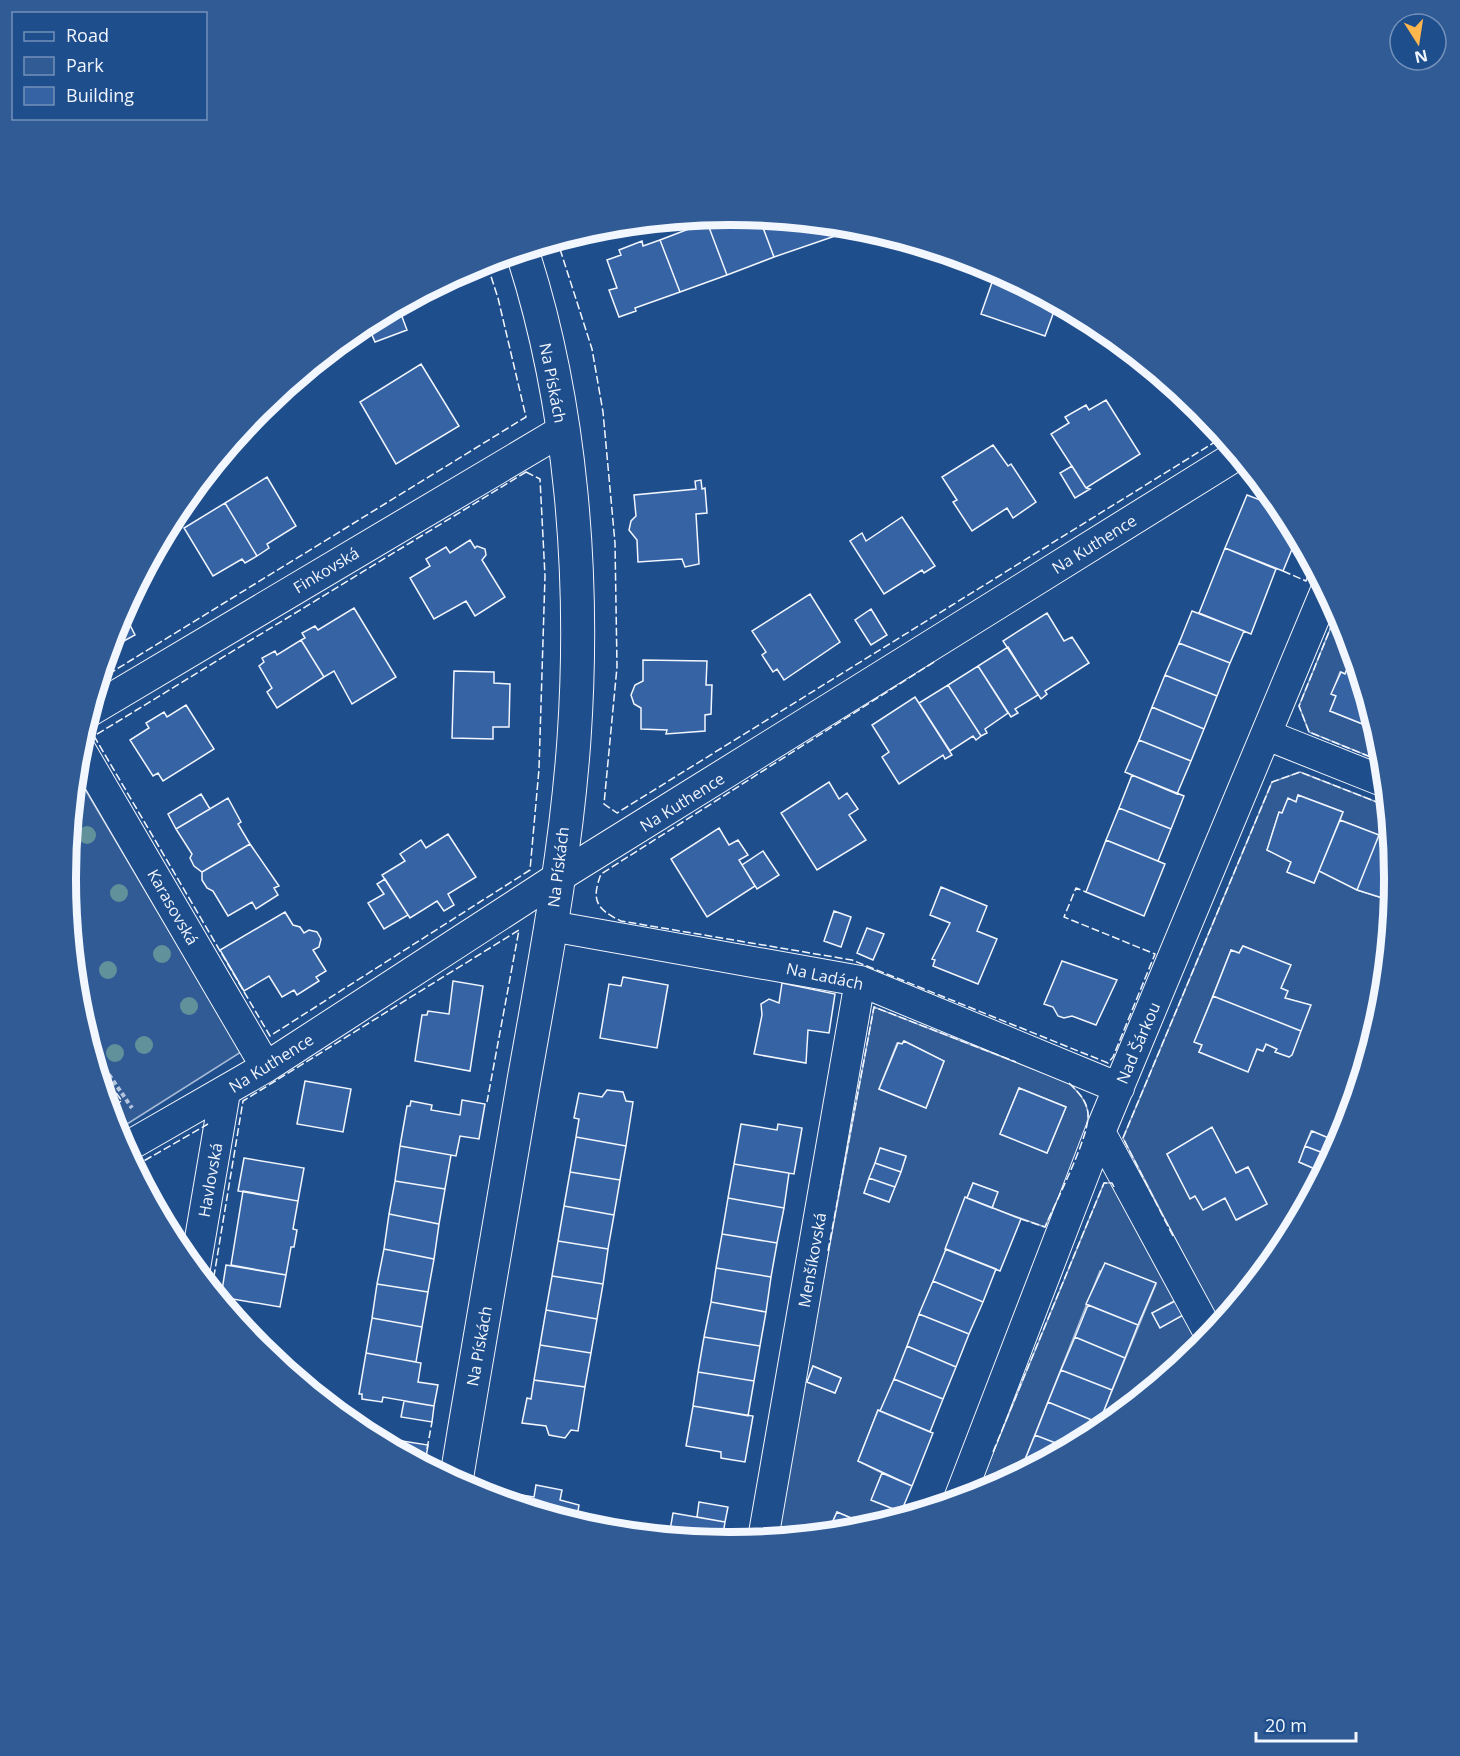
<svg xmlns="http://www.w3.org/2000/svg" width="1460" height="1756" viewBox="0 0 1460 1756" font-family="'Open Sans',sans-serif">
<rect width="100%" height="100%" fill="#1f4e8c"/>
<path fill="#305b95" stroke="#a8bbd7" stroke-width="1.5" fill-rule="evenodd" d="M1337 612 1355 661 1351 660 1345 674 1340 672 1332 694 1336 696 1330 711 1375 729 1383 762 1309 732 1299 706Z
M1300 772 1387 806 1390 840 1340 820 1343 812 1298 795 1296 802 1288 799 1282 813H1279L1267 850 1291 862 1287 872 1314 883 1319 871 1357 890 1392 901 1381 1008 1343 1132 1338 1142 1311 1131 1299 1162 1322 1172 1282 1247 1219 1323 1123 1138 1272 782ZM1243 946 1290 965 1281 988 1285 998 1310 1005 1289 1057 1276 1052 1277 1049 1266 1044 1263 1051 1257 1049 1248 1071 1199 1052 1202 1045 1195 1041 1231 950 1239 953ZM1212 1128 1236 1173 1248 1167 1267 1204 1237 1220 1225 1198 1203 1209 1195 1196 1190 1198 1167 1154Z
M76 774 241 1052 116 1131 79 1007 66 878Z
M874 1007 1069 1083C1078 1092 1086 1100 1088 1113 1090 1135 1055 1204 1045 1227L992 1208 997 1192 973 1183 884 1405 880 1411 878 1410 858 1461 882 1473 872 1500 908 1515 870 1526 837 1512 828 1532 775 1538ZM904 1041 944 1061 926 1108 879 1089 897 1043 902 1044ZM1019 1088 1066 1107 1047 1153 1000 1134ZM881 1148 906 1157 889 1202 864 1193ZM813 1366 841 1378 835 1393 807 1382Z
M1104 1183H1112L1176 1300 1152 1313 1160 1327 1185 1314 1201 1346 1095 1432 1156 1284 1100 1271 1022 1467 1017 1474 976 1494Z"/>
<path fill="#3563a3" stroke="#f2f6ff" stroke-width="1.5" d="M729 214 759 217 774 257 727 275 707 222Z
M759 217 834 224 838 235 774 257Z
M707 222 727 275 680 292 660 240Z
M660 240 680 292 635 308 636 311 619 317 609 290 617 288 607 260 621 255 619 250 642 241 643 246Z
M996 271 1057 303 1045 336 981 314Z
M459 274 461 277 452 281 454 287 437 294 435 287Z
M398 306 407 330 375 342 367 323Z
M1079 315 1094 324 1093 327 1076 321Z
M421 364 459 426 396 464 360 402Z
M1163 379 1200 409 1203 413 1195 418 1175 390 1168 395 1159 382Z
M1106 400 1140 454 1086 488 1051 434 1069 423 1065 417 1086 405 1089 410Z
M993 445 1008 466 1011 464 1036 502 1013 518 1007 508 972 531 953 502 957 500 942 477Z
M1072 466 1086 488 1090 489 1075 498 1060 473Z
M267 477 296 526 267 544 269 548 257 556 225 503Z
M701 480 702 489 705 488 707 513 696 514 699 564 685 567 682 559 638 562 637 540 629 530 631 521 636 516 634 495 696 489 695 481Z
M1247 495 1281 508 1297 537 1283 571 1225 548Z
M225 503 257 556 245 563 242 559 213 576 184 528Z
M902 517 935 566 924 573 922 570 884 594 850 541 862 533 866 541Z
M470 540 475 548 477 546 485 549 486 555 482 560 505 597 475 616 466 601 434 619 410 578 430 566 426 559 446 547 450 553Z
M1225 548 1276 569 1251 634 1199 613Z
M810 594 840 642 784 680 777 669 773 672 762 655 766 652 752 631Z
M126 607 128 610 124 613 135 635 113 647 111 643 117 624Z
M354 608 396 677 352 704 334 671 324 677 301 640 305 638 302 633 315 626 318 630Z
M871 609 887 635 871 645 855 620Z
M1192 611 1244 631 1230 663 1179 643Z
M1047 613 1064 641 1072 637 1089 663 1045 691 1047 694 1041 699 1003 641Z
M301 640 324 677 277 708 267 692 272 688 259 666 264 662 262 658 275 651 277 655Z
M1179 643 1230 663 1217 696 1165 675Z
M1008 647 1038 695 1015 709 1018 713 1011 717 978 666Z
M1351 659 1355 661 1375 729 1330 711 1336 696 1331 694 1341 672 1345 674Z
M643 660 707 661 706 685H712L711 714 705 715V731L666 734 667 730 641 729V708L634 704 631 695 635 685 643 681Z
M978 666 1008 713 985 729 987 733 981 736 948 685Z
M454 671 494 672V683L510 684 509 727H493V739L452 738Z
M1165 675 1217 696 1204 729 1152 707Z
M948 685 981 736 976 740 973 736 950 751 919 703Z
M915 697 952 755 945 759 943 755 899 784 882 757 889 752 872 725Z
M186 705 214 749 163 781 158 773 153 776 130 740 149 728 146 723 164 712 167 717Z
M1152 707 1204 729 1191 761 1139 740Z
M1139 740 1191 761 1177 794 1125 772Z
M1132 775 1184 796 1171 829 1119 808Z
M829 782 839 799 847 793 858 809 849 815 866 840 817 870 781 813Z
M201 794 210 809 176 829 168 814Z
M1298 795 1343 812 1314 883 1287 872 1291 862 1267 850 1279 812 1282 813 1288 798 1296 802Z
M228 798 241 822 238 824 250 844 202 872 194 866 190 858 192 854 176 829Z
M1119 808 1171 829 1158 861 1106 840Z
M1340 820 1379 835 1357 890 1319 871Z
M719 828 729 845 738 840 748 855 739 860 755 886 707 917 671 859Z
M448 834 476 877 448 894 454 905 444 911 437 901 410 918 382 875 405 861 400 854 421 840 426 848Z
M1379 835 1390 840 1394 878 1392 901 1357 890Z
M1106 840 1165 864 1144 916 1086 892Z
M250 844 279 886 274 888 278 895 256 909 252 902 228 916 213 891 207 888 202 880V872Z
M763 851 779 875 757 889 742 865Z
M385 879 408 915 384 929 368 903 384 894 377 884Z
M941 887 987 906 977 931 997 939 978 984 933 966 935 960 932 959 950 923 930 915Z
M834 911 851 917 841 947 824 941Z
M285 912 293 925 300 927 304 933 309 930 317 932 321 939 319 947 313 950 326 971 316 977 319 981 297 995 294 990 282 997 269 976 244 991 220 950Z
M867 928 884 934 873 960 857 953Z
M1243 946 1291 965 1281 988 1288 991 1285 998 1311 1005 1301 1031 1213 996 1231 950 1239 953Z
M1062 961 1117 980 1096 1025 1072 1016 1064 1018 1058 1016 1053 1007 1044 1004Z
M623 977 668 985 657 1048 600 1038 609 984 621 986Z
M453 981 483 986 470 1071 415 1061 422 1015H427L428 1011 449 1014Z
M782 983 835 994 829 1033 808 1030 806 1063 754 1054 762 1015 761 1004 769 999 779 1003Z
M1213 996 1301 1031 1292 1055 1289 1057 1275 1052 1277 1049 1266 1044 1263 1051 1257 1049 1248 1072 1199 1052 1202 1045 1194 1042Z
M904 1041 944 1061 926 1108 879 1089 898 1043 902 1044Z
M305 1081 351 1089 343 1132 297 1124Z
M1019 1088 1066 1107 1047 1153 1000 1134Z
M607 1090 623 1092 626 1101 633 1102 626 1146 576 1137 579 1119 574 1118 579 1093 602 1097Z
M462 1100 485 1104 479 1139 460 1136 456 1156 400 1146 407 1106H410L411 1101 432 1105 431 1110 460 1115Z
M741 1124 777 1130 778 1124 802 1128 794 1174 734 1164Z
M1212 1127 1236 1173 1248 1167 1267 1204 1236 1220 1225 1198 1203 1210 1195 1196 1190 1199 1167 1154Z
M1312 1131 1338 1142 1331 1156 1305 1146Z
M576 1137 626 1146 620 1180 570 1172Z
M400 1146 451 1155 445 1189 395 1181Z
M1305 1146 1331 1156 1322 1172 1299 1162Z
M880 1148 906 1156 901 1172 875 1163Z
M244 1158 304 1168 298 1201 238 1191Z
M875 1163 901 1172 895 1187 869 1178Z
M734 1164 789 1173 784 1208 728 1198Z
M570 1172 620 1180 614 1215 564 1206Z
M869 1178 895 1187 889 1202 864 1193Z
M395 1181 445 1189 439 1224 389 1214Z
M973 1183 998 1192 992 1208 967 1198Z
M243 1191 298 1201 293 1229 297 1230 294 1247H291L286 1275 231 1265Z
M965 1197 1021 1219 1000 1271 945 1249Z
M728 1198 784 1208 777 1243 722 1234Z
M564 1206 614 1215 608 1249 558 1241Z
M389 1214 439 1224 434 1259 384 1249Z
M722 1234 777 1243 771 1277 716 1268Z
M558 1241 608 1249 603 1284 552 1276Z
M384 1249 434 1259 428 1292 377 1284Z
M946 1249 996 1269 983 1302 933 1281Z
M1105 1263 1156 1283 1138 1325 1086 1304Z
M226 1265 286 1275 280 1307 221 1297Z
M716 1268 771 1277 766 1312 711 1302Z
M552 1276 603 1284 597 1319 546 1310Z
M933 1281 983 1302 969 1334 919 1314Z
M377 1284 428 1292 422 1327 372 1318Z
M1177 1300 1185 1314 1160 1328 1152 1313Z
M711 1302 766 1312 760 1346 704 1337Z
M1088 1305 1138 1325 1125 1358 1075 1337Z
M546 1310 597 1319 591 1353 540 1345Z
M919 1314 969 1334 956 1367 907 1346Z
M372 1318 422 1327 416 1362 366 1353Z
M704 1337 760 1346 754 1381 698 1372Z
M1075 1337 1125 1358 1112 1390 1061 1370Z
M540 1345 591 1353 585 1387 534 1380Z
M907 1346 956 1367 943 1399 894 1379Z
M366 1353 421 1363 418 1382 438 1385 434 1406 383 1397 382 1402 362 1399V1394H359Z
M813 1366 841 1378 835 1393 807 1382Z
M1061 1370 1112 1390 1099 1423 1048 1402Z
M698 1372 754 1381 748 1416 693 1406Z
M894 1379 943 1399 930 1432 880 1411Z
M534 1380 585 1387 578 1431 571 1430 565 1438 549 1435 546 1426 522 1423 527 1398 531 1399Z
M404 1401 434 1406 432 1422 401 1417Z
M1048 1402 1099 1423 1095 1432 1066 1447 1035 1435Z
M693 1406 753 1416 745 1462 721 1458V1452L686 1446Z
M878 1410 933 1433 912 1486 858 1461Z
M1035 1435 1066 1447 1026 1469 1022 1467Z
M371 1436 428 1445 425 1464Z
M882 1473 912 1486 901 1512 871 1500Z
M536 1485 562 1490 560 1500 579 1505 576 1522 514 1503 516 1494 534 1497Z
M699 1502 728 1507 725 1522 697 1517Z
M837 1512 870 1526 828 1532Z
M673 1513 725 1522 722 1541 669 1536Z"/>
<g fill="none" stroke-linecap="round" stroke-linejoin="round">
<g stroke="#f2f6ff" stroke-width="32">
<path id="street" d="M90 711 563 430
M1267 735 1385 782
M79 747 266 1067
M551 926 860 981 1119 1088
M1100 1132 1210 1335
M125 1148 266 1067 557 878 1237 455
M195 1268 225 1092
M959 1499 1100 1132 1326 590
M763 1539 860 981"/>
</g>
<g stroke="#f2f6ff" stroke-width="35">
<path id="secondary" d="M456 1481C478 1347 501 1213 524 1080 544 967 566 854 574 739 585 579 572 404 522 251"/>
</g>
<path stroke="#b3c4dc" stroke-width="4" stroke-dasharray="4.5 3" stroke-linecap="butt" d="M92 1050 132 1108"/>
<use href="#street" stroke="#1f4e8c" stroke-width="30"/>
<use href="#secondary" stroke="#1f4e8c" stroke-width="33"/>
<path stroke="#f2f6ff" stroke-width="1.5" stroke-dasharray="8 3" stroke-linecap="butt" d="M618 225 559 246 592 349 603 412 615 543 617 667 604 804 617 813 1223 437
M526 472 540 479 545 576 539 769 530 870 270 1036 94 736Z
M1283 571 1306 581 1312 566
M1337 612 1299 706 1309 732 1383 762
M934 662 601 874C591 900 596 909 621 921L852 960 1108 1063 1113 1057 1155 954 1064 917 1076 888 1086 892
M99 680 526 417 498 298 486 261
M97 1066 122 1101 109 1106
M135 1166 208 1124
M1021 1219 1045 1227C1055 1203 1090 1136 1088 1114 1087 1100 1078 1092 1069 1083
M1173 1236 1123 1138 1272 782 1300 772 1387 806
M828 1251 874 1007 1016 1062
M212 1288 243 1101 519 930 487 1102
M427 1449 432 1422
M993 1452 1104 1183H1112L1114 1187
M903 1513 908 1515"/>
</g>
<g fill="#61919a">
<circle cx="87" cy="835" r="9"/>
<circle cx="119" cy="893" r="9"/>
<circle cx="162" cy="954" r="9"/>
<circle cx="108" cy="970" r="9"/>
<circle cx="189" cy="1006" r="9"/>
<circle cx="144" cy="1045" r="9"/>
<circle cx="115" cy="1053" r="9"/>
</g>
<g text-anchor="middle" stroke-width="4.5" stroke-linejoin="round" paint-order="stroke">
<g font-size="16" fill="#f2f6ff" stroke="#1f4e8c">
<text transform="translate(553 383) rotate(79)" y="6">Na Pískách</text>
<text transform="translate(1094 544) rotate(-32)" y="6">Na Kuthence</text>
<text transform="translate(326 570) rotate(-31)" y="6">Finkovská</text>
<text transform="translate(682 802) rotate(-32)" y="6">Na Kuthence</text>
<text transform="translate(558 867) rotate(-83)" y="6">Na Pískách</text>
<text transform="translate(173 907) rotate(60)" y="6">Karasovská</text>
<text transform="translate(825 976) rotate(12)" y="6">Na Ladách</text>
<text transform="translate(1138 1043) rotate(-67)" y="6">Nad Šárkou</text>
<text transform="translate(271 1063) rotate(-32)" y="6">Na Kuthence</text>
<text transform="translate(210 1180) rotate(-80)" y="6">Havlovská</text>
<text transform="translate(812 1260) rotate(-80)" y="6">Menšíkovská</text>
<text transform="translate(479 1346) rotate(-80)" y="6">Na Pískách</text>
</g>
</g>
<path d="M0 0H1460V1756H0ZM729 225H731A653 653 0 0 1 1384 878V879A653 653 0 0 1 731 1532H729A653 653 0 0 1 76 879V878A653 653 0 0 1 729 225Z" fill="#305b95" fill-rule="evenodd"/>
<path fill="none" stroke="#f2f6ff" stroke-width="8" d="M729 225H731A653 653 0 0 1 1384 878V879A653 653 0 0 1 731 1532H729A653 653 0 0 1 76 879V878A653 653 0 0 1 729 225Z"/>
<rect x="12" y="12" width="195" height="108" fill="#1f4e8c" stroke="#7391ba" stroke-width="1.5"/>
<rect x="24" y="32" width="30" height="9" fill="#1f4e8c" stroke="#7391ba" stroke-width="1.5"/>
<text x="66" y="42" font-size="18" fill="#f2f6ff">Road</text>
<rect x="24" y="57" width="30" height="18" fill="#305b95" stroke="#7391ba" stroke-width="1.5"/>
<text x="66" y="72" font-size="18" fill="#f2f6ff">Park</text>
<rect x="24" y="87" width="30" height="18" fill="#3563a3" stroke="#7391ba" stroke-width="1.5"/>
<text x="66" y="102" font-size="18" fill="#f2f6ff">Building</text>
<g transform="translate(1418 42) rotate(168)"><circle r="28" fill="#1f4e8c" stroke="#7391ba" stroke-width="1.5"/>
<path d="M0-4.5L10 22L0 15L-10 22Z" fill="#ffb74d"/>
<text y="-9" font-size="16" font-weight="bold" text-anchor="middle" fill="#f2f6ff">N</text>
</g>
<path d="M1256 1732v9h100v-9" fill="none" stroke="#f2f6ff" stroke-width="3"/>
<text x="1265" y="1732" font-size="18" fill="#f2f6ff" stroke="#1f4e8c" stroke-width="4.5" paint-order="stroke">20 m</text>
</svg>
